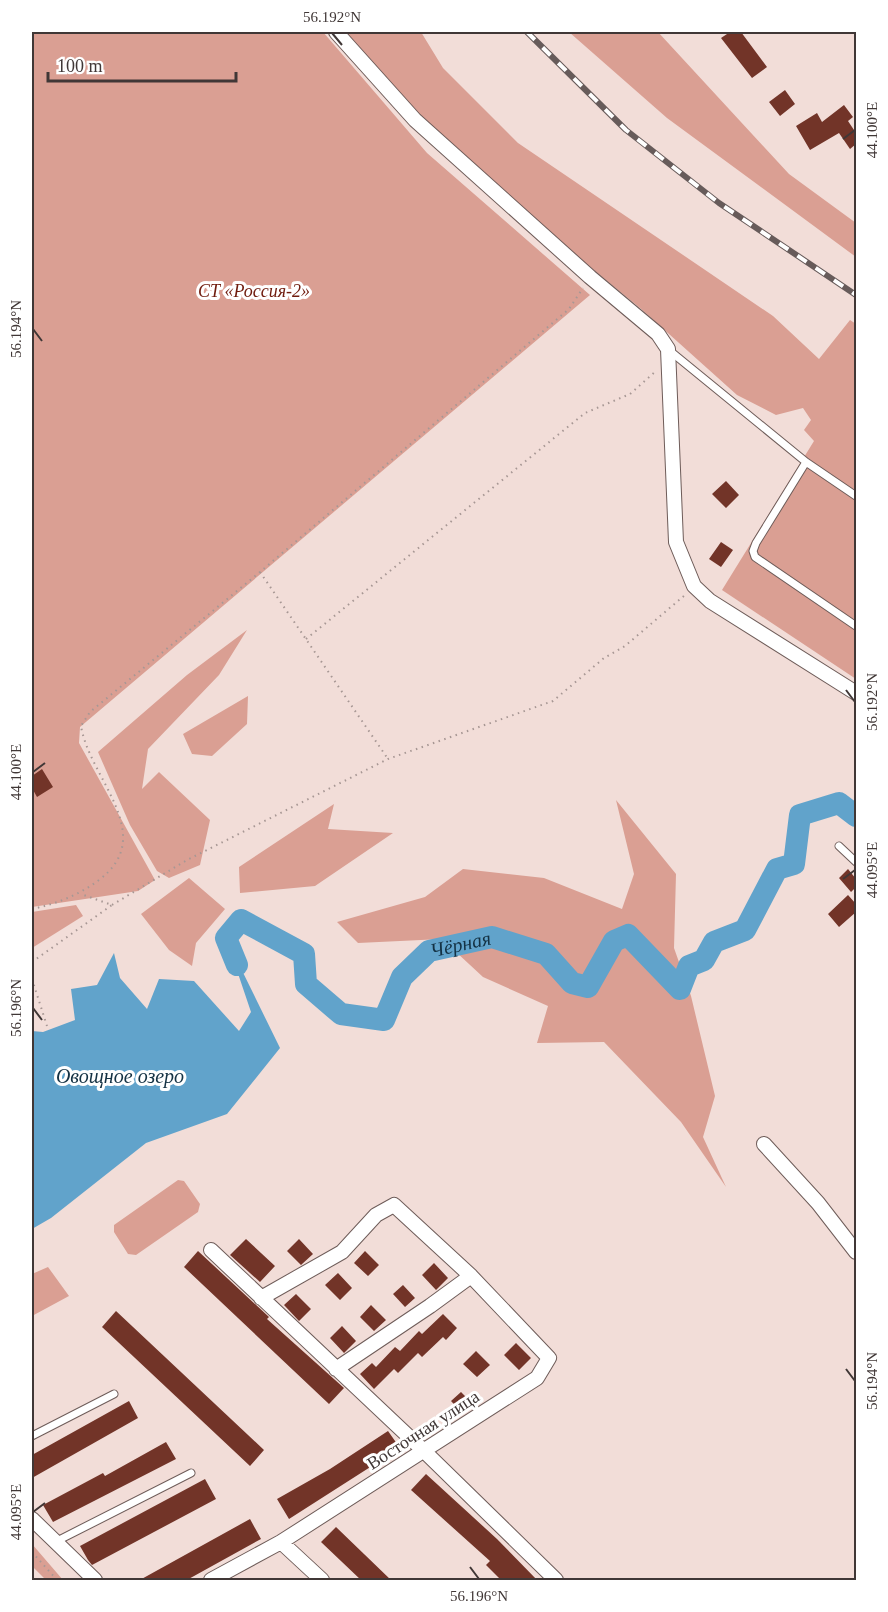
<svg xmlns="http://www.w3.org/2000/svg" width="888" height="1612" viewBox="0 0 888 1612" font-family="Georgia,serif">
<rect width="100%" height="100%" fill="#f2ddd8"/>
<path fill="#da9f93" d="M32 32H323L427 153 590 295 80 727 79 743 155 880 138 891 32 907Z
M345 32H421L443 68 518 143 773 316 819 359 850 320 856 324V679L722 590 814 441 804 430 811 420 803 408 776 415 737 395 640 308 519 209 407 102Z
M569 32H658L789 174 856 223V257L667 118Z
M247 630 219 675 148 749 142 789 159 772 210 820 200 865 169 878 157 871 130 825 98 752 187 675Z
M248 696 247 724 212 756 192 754 183 734Z
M616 800 676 874 674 948 691 996 715 1096 703 1137 726 1187 681 1122 604 1042 537 1043 548 1006 483 977 442 939 358 943 337 922 425 897 463 869 544 878 622 909 634 874Z
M334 804 328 829 393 833 315 886 240 893 239 867Z
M189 878 225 909 196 943 192 966 169 950 141 914Z
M76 905 83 916 32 948V912Z
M178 1180 184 1181 200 1204 198 1212 136 1255 128 1254 114 1232V1225Z
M48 1267 69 1296 32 1316V1274Z
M32 1543V1544L63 1580H46L32 1566Z"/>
<path fill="#61a3cb" d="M226 938 280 1048 227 1114 146 1143 51 1218 32 1229V1031L43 1032 75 1020 71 989 97 985 114 953 120 978 147 1009 159 979 194 981 239 1031 251 1012Z"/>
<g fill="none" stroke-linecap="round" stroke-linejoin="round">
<path stroke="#61a3cb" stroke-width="22" id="s1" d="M237 965 226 938 241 920 304 954 306 984 341 1014 384 1020 402 977 429 951 492 937 546 954 572 983 588 987 614 941 628 935 680 989 689 966 704 960 714 942 745 930 777 869 794 864 800 815 839 803 856 816"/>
</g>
<path fill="#723428" d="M730 32H741L767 67 752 78 721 38Z
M785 90 795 104 780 116 769 102Z
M844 105 853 117 848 121 856 133V144L850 149 839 133 810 150 796 126 817 113 822 122Z
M726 481 739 495 726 508 712 494Z
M721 542 733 550 721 567 709 559Z
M42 769 53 787 37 797 32 788V776Z
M848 869 856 879V887L851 892 839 878Z
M848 895 856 904V912L839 927 828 914Z
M246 1239 275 1266 260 1282 230 1255Z
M299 1239 313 1254 301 1265 287 1251Z
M198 1251 269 1317 267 1319 344 1388 329 1404 184 1267Z
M365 1251 379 1265 368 1276 354 1263Z
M434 1263 448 1278 436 1290 422 1275Z
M338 1273 352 1288 340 1300 325 1285Z
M403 1285 415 1298 405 1307 393 1294Z
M296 1294 311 1309 299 1321 284 1305Z
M371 1305 386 1320 374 1331 360 1317Z
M116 1311 264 1450 250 1466 102 1327Z
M443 1314 457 1328 446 1340 443 1337 422 1357 418 1353 398 1373 394 1369 374 1389 360 1374 372 1363 376 1367 395 1347 400 1351 419 1331 422 1334Z
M342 1326 356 1341 344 1353 330 1338Z
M516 1343 531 1358 519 1370 504 1355Z
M476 1351 490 1365 477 1377 463 1364Z
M461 1392 473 1404 463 1414 451 1401Z
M129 1401 138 1418 32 1478V1455Z
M388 1431 400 1448 289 1519 277 1499 330 1469Z
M166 1442 176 1459 53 1522 43 1505 103 1473 105 1476Z
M426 1474 497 1539 538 1581H502L486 1565 490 1561 411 1490Z
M205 1479 216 1499 92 1565 88 1560 80 1546Z
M250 1519 261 1539 185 1581H138Z
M336 1527 392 1581H362L321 1542Z"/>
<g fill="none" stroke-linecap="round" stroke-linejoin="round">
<g stroke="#6e5c59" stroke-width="9">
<path id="lane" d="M670 351 806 462 856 496
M806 462 756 543 753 551 755 557 856 626
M839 846 856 862
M32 1436 114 1394
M55 1542 191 1473"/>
</g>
<g stroke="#6e5c59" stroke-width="16">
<path id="street" d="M336 32 415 120 590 277 658 334 668 349 676 542 694 586 710 601 856 693
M764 1144 818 1203 856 1252
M211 1250 424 1451 556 1580
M261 1298 342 1252 376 1215 394 1205 471 1276
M32 1519 95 1580
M281 1542 322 1580
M211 1580 281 1542 537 1378 549 1358 471 1276 430 1306 336 1369"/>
</g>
<path stroke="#a79794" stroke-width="2" stroke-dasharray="1.5 4.5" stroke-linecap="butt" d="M260 572 388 759
M306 639 585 413 630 394 655 372
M112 905 187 860 388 759 553 701 604 658 625 646 685 595
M32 909C56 904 79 895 99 880 159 835 89 778 81 726L90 712 260 572 569 309 583 288
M32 962 112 905 81 894
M32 979 47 1026
M32 1552 57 1580"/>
<use href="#lane" stroke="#fff" stroke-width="7"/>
<use href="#street" stroke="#fff" stroke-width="14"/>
<g stroke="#675b5a" stroke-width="6">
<path id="rail" d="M527 32 626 130 719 203 856 295"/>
</g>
<use href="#rail" stroke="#fff" stroke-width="4" stroke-dasharray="11" stroke-linecap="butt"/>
</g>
<path fill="none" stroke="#403736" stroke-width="2" d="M332 33 342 45M843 139 855 130M33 329 42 341M846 690 855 702M33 772 45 763M843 879 855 870M33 1008 42 1020M846 1369 855 1381M33 1512 45 1503M470 1567 479 1579"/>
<g text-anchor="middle" stroke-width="6" stroke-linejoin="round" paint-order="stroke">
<g font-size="18" font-style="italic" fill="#701c0e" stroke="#fff">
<text x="254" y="297">СТ «Россия-2»</text>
</g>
<g font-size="18" fill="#403736" stroke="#fff">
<text transform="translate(423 1430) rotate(-33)" y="6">Восточная улица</text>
</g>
<g font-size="20" font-style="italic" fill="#143244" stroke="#fff">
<text dy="7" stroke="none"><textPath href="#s1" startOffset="360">Чёрная</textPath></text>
<text x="120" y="1083">Овощное озеро</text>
</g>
</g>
<rect width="888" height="1612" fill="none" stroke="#ffffff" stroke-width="66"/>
<path d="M48 72v9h188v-9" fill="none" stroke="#403736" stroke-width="3"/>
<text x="57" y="72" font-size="18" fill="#403736" stroke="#ffffff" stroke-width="4.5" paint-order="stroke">100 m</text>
<rect x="33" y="33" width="822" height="1546" fill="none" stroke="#403736" stroke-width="2"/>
<g font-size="15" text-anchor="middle" fill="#403736">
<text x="332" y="22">56.192°N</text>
<text transform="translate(872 130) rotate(-90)" y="5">44.100°E</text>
<text transform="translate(16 329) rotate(-90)" y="5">56.194°N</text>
<text transform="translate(872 702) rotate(-90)" y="5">56.192°N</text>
<text transform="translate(16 772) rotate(-90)" y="5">44.100°E</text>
<text transform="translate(872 870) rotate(-90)" y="5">44.095°E</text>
<text transform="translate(16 1008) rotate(-90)" y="5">56.196°N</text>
<text transform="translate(872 1381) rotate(-90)" y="5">56.194°N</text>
<text transform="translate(16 1512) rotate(-90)" y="5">44.095°E</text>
<text x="479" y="1601">56.196°N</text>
</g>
</svg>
